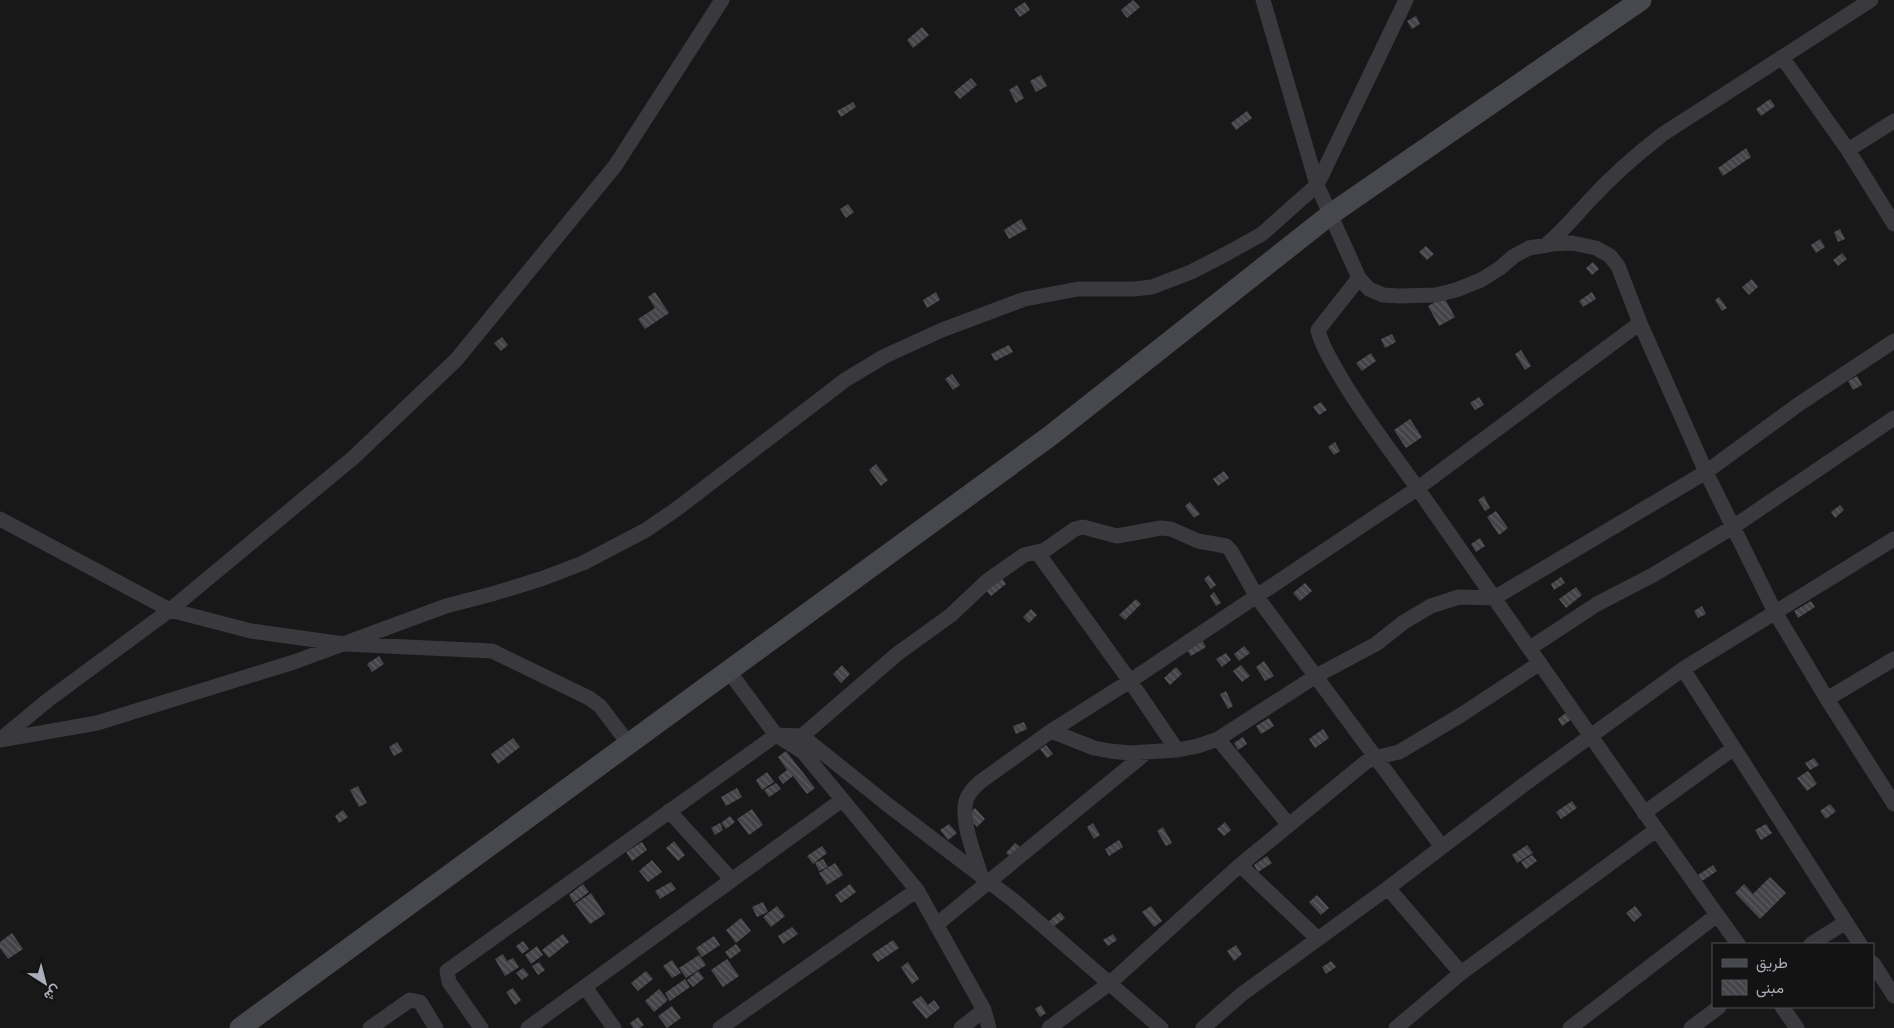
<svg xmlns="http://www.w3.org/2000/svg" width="1894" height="1028" viewBox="0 0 1894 1028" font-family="Montserrat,Vazirmatn,sans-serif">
<defs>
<pattern id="building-back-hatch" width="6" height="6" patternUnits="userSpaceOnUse" patternTransform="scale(1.25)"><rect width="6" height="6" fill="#454549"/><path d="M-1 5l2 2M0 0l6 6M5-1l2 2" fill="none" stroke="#5d5d61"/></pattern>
</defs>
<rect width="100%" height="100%" fill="#181819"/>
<path fill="url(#building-back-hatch)" d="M1133 0 1140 7 1127 18 1121 10Z
M1025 2 1030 10 1020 17 1014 9Z
M1416 16 1420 24 1412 29 1407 21Z
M922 27 929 35 913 48 907 40Z
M1041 75 1047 86 1036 92 1030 81Z
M971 78 977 85 960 99 954 92Z
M1017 85 1024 98 1016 103 1009 90Z
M1770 99 1775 106 1761 116 1756 109Z
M853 102 856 107 841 117 837 111Z
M1247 111 1252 118 1236 130 1231 123Z
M1746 148 1751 157 1723 176 1718 168Z
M848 204 854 212 846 218 840 209Z
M1021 219 1027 229 1009 239 1004 230Z
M1840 229 1845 239 1838 242 1834 232Z
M1820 239 1825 247 1816 253 1811 245Z
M1426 246 1434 254 1427 260 1419 252Z
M1842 253 1847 259 1838 266 1833 260Z
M1593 262 1599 269 1592 275 1586 268Z
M1752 279 1758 287 1749 295 1742 287Z
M655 292 669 313 645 329 638 319 655 308 648 297Z
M936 292 940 300 927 308 923 300Z
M1592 292 1596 299 1583 307 1579 301Z
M1444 297 1455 317 1439 326 1428 306Z
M1719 297 1727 308 1722 311 1715 300Z
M1392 334 1396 342 1385 348 1381 339Z
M502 337 508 345 501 351 494 343Z
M1009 345 1013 352 995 361 991 354Z
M1521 350 1531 366 1525 370 1515 354Z
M1371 353 1376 361 1362 371 1356 363Z
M952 374 960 385 953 390 945 379Z
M1857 376 1862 385 1853 390 1848 381Z
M1479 397 1484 405 1475 410 1470 403Z
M1321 402 1327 410 1319 415 1313 407Z
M1410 419 1422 437 1406 448 1394 430Z
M1335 442 1340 451 1334 455 1328 447Z
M876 464 888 480 881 486 869 470Z
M1224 471 1229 478 1218 486 1213 479Z
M1484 496 1490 508 1485 511 1478 500Z
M1190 502 1200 514 1194 518 1185 506Z
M1840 505 1844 510 1835 518 1831 512Z
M1496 511 1508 528 1499 535 1487 517Z
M1480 538 1485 546 1476 552 1471 544Z
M1209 575 1216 585 1211 589 1204 579Z
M1001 577 1006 584 991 596 985 589Z
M1561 577 1565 583 1554 590 1551 584Z
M1305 583 1312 591 1300 601 1293 593Z
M1576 587 1582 595 1566 608 1559 599Z
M1214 592 1221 603 1216 606 1210 596Z
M1136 599 1141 604 1125 620 1119 615Z
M1811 601 1815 607 1798 618 1794 611Z
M1702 606 1706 614 1698 618 1694 611Z
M1031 609 1037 615 1029 623 1023 617Z
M1202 640 1206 647 1191 656 1186 649Z
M1244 646 1250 653 1239 661 1234 654Z
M1226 653 1231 660 1222 667 1216 659Z
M379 656 384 664 372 672 367 664Z
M1264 661 1274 676 1265 681 1256 667Z
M842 665 850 674 841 683 833 674Z
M1241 665 1250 676 1242 682 1233 671Z
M1176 667 1182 674 1170 685 1164 678Z
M1226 691 1233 706 1228 709 1220 694Z
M1567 712 1572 719 1562 726 1558 719Z
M1269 718 1274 726 1261 734 1256 726Z
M1024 722 1027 729 1016 734 1013 726Z
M1323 729 1329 738 1315 748 1309 739Z
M1243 737 1247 744 1238 750 1234 743Z
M513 738 520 747 498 764 491 754Z
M397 742 403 751 394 756 389 747Z
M1046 745 1053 754 1047 758 1040 749Z
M786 751 815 788 807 794 793 776 783 784 778 777 787 770 778 757Z
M1814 758 1819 765 1810 770 1805 763Z
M1808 771 1817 784 1807 791 1797 778Z
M767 772 774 782 762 790 756 780Z
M776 783 781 789 769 797 764 790Z
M358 786 367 803 359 807 350 790Z
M737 788 742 797 726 806 721 797Z
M1572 801 1577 808 1561 819 1556 812Z
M1830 804 1836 811 1826 819 1820 811Z
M975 808 985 819 977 827 967 816Z
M752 809 763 825 749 835 737 819Z
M343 810 348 817 339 823 335 816Z
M730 816 735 822 726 829 721 823Z
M1225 822 1231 830 1224 836 1217 829Z
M720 823 723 830 715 835 711 828Z
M1093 823 1100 835 1094 839 1087 827Z
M949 824 957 833 948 840 940 830Z
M1766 824 1772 833 1761 840 1755 830Z
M1163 827 1172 843 1166 846 1157 831Z
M1119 840 1123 847 1109 856 1105 849Z
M674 841 685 855 678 861 666 848Z
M642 842 647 850 632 861 626 852Z
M1015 843 1021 848 1012 858 1006 853Z
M1527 845 1533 853 1517 863 1512 855Z
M822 846 827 853 813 864 807 856Z
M1532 855 1537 861 1526 869 1521 862Z
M1267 856 1272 863 1258 872 1254 865Z
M823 859 828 867 819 871 815 863Z
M652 860 662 872 648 882 639 871Z
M835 863 843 875 827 885 819 873Z
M1713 865 1717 871 1702 881 1698 875Z
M1770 877 1786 893 1760 919 1735 893 1744 884 1753 894Z
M671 882 676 889 660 899 655 891Z
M583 884 589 892 574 903 569 895Z
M850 884 856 892 841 903 835 895Z
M591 893 605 914 590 924 575 904Z
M1317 895 1329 908 1321 915 1309 902Z
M763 902 768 912 757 917 752 907Z
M777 906 785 916 771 927 763 917Z
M1151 906 1162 921 1154 927 1142 912Z
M1635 906 1642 915 1634 922 1626 913Z
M1060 912 1065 918 1053 927 1049 921Z
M741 918 751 931 736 943 726 930Z
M792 927 798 934 783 944 778 936Z
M12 933 23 949 8 959 0 948V942Z
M563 934 569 942 549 958 542 950Z
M1113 934 1117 940 1108 946 1103 940Z
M714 936 720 945 702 957 696 948Z
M893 940 899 948 878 962 872 954Z
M523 941 529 949 522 954 516 946Z
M736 944 741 951 730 959 725 952Z
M1236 945 1242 954 1234 961 1227 951Z
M537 946 543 955 531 964 525 955Z
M503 954 507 961 513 958 519 967 505 976 495 959Z
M699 955 706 965 686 978 679 968Z
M727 959 739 976 723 987 711 970Z
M672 960 681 973 672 978 663 966Z
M1331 961 1336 967 1326 974 1322 967Z
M539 962 545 970 538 975 532 966Z
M908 962 919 979 912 984 901 967Z
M523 968 529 975 522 980 516 973Z
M646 971 653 979 638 991 631 983Z
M698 971 704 978 693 987 687 980Z
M685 979 690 987 670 1001 665 993Z
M513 988 521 1000 515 1005 506 992Z
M659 989 668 1000 654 1012 645 1001Z
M921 996 928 1005 934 1000 940 1008 926 1019 912 1002Z
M1041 1005 1046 1013 1040 1017 1035 1009Z
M672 1006 681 1018 667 1028 658 1016Z
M638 1017 644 1025 640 1028H633L630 1023Z"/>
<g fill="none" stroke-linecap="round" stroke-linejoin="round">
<path stroke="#39393e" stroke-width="15" d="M1263 0 1317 185 1359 278 1369 289 1383 295 1399 296 1436 295 1456 290 1481 280 1500 268 1514 256 1529 248 1553 244 1572 243 1596 248 1610 256 1618 266 1640 323 1706 472 1775 612 1827 699 1894 804
M1782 57 1848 150 1894 224
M1848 150 1894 121
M1546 245C1563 231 1575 216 1589 201 1612 176 1637 154 1663 134L1871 0
M1359 278 1318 330C1321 345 1330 358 1337 371 1363 417 1397 458 1427 502 1530 649 1633 798 1738 944
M0 519 170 610 251 631 344 644 492 651 589 698 600 706 628 743
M1037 552 1130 681 1177 750
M1530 648 1597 604 1653 575 1733 527 1894 418
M1683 669 1860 944
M728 670 776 735 803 752 917 890 984 1010 989 1028
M1827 699 1894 659
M1051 731 1094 748 1110 751 1130 753 1177 750 1198 746 1218 739 1316 676 1376 644 1404 622 1431 606 1459 597 1494 598 1706 472 1799 404 1894 341
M802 736 897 654 951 615 987 581 1024 555 1045 550 1075 529 1083 527 1117 536 1161 528 1171 529 1198 541 1226 546 1231 551 1257 597 1442 847
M1 739 48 700 170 610 354 457 456 360 615 166 722 0
M1218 739 1289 825
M0 740 97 723 294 662 446 606 492 594 541 579 583 563 646 530 678 508 845 380 885 356 942 330 1025 299 1078 289H1134L1152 287 1191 272 1224 255 1262 234 1317 185 1406 0
M669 811 732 880
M1644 813 1734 748
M1240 865 1317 938
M981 876C975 855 959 818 967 798 970 791 975 787 980 782L1051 731 1130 681 1418 488 1640 323
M1388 888 1461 973
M936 925 1147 752
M1811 944 1846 922
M1873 963 1894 996
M585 987 614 1028
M1782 1007 1797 1028
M370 1028 410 1000 420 1002 436 1028
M481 1028 449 982 447 971 776 735 802 736 888 805 1013 900 1161 1028
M528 1028 842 800
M720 1028 917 890
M961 1028 984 1010
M1049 1028 1110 983 1240 865 1366 762 1374 758 1399 752 1461 715 1540 663
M1203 1028 1242 994 1388 888 1526 783 1683 669 1894 539
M1396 1028 1461 973 1656 830
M1570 1028 1717 915
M1691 1028 1719 1007"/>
<path stroke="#47484e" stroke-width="21" d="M240 1028 1050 436 1331 214 1641 0"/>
</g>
<rect x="1712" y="943" width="162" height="65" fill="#131314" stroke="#505156"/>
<rect x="1722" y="959" width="25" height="8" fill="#47484e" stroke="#505156"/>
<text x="1756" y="968" font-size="15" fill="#abaeb8">طريق</text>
<rect x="1722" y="980" width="25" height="15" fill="url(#building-back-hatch)" stroke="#505156"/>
<text x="1756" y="993" font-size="15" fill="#abaeb8">مبنى</text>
<g transform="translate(45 983) rotate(144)" stroke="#131314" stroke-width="4" paint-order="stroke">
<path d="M0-4L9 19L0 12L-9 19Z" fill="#abaeb8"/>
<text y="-8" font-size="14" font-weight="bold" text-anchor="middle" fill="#abaeb8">ش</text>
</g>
</svg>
